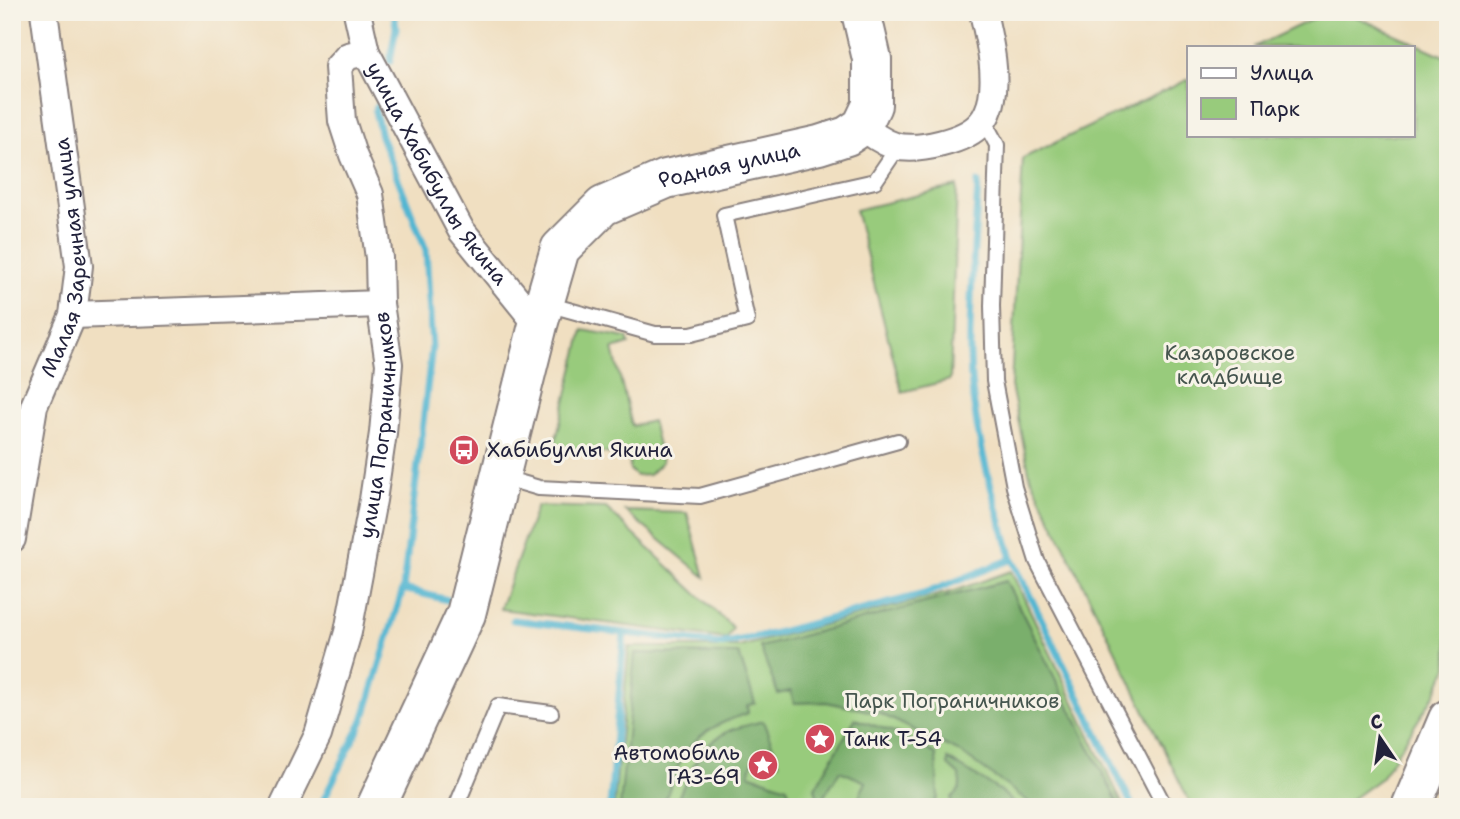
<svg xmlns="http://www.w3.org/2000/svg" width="1460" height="819" viewBox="0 0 1460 819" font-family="'Shantell Sans',sans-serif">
<rect width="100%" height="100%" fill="#f7f3e8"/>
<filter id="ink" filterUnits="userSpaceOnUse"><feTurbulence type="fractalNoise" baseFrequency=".0143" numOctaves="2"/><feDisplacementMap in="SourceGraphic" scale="14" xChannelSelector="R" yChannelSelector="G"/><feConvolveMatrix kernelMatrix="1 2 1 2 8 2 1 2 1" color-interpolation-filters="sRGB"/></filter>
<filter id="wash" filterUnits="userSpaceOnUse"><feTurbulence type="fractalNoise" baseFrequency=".00686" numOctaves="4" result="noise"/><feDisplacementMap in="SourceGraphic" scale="28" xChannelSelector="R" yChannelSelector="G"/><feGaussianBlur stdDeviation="1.57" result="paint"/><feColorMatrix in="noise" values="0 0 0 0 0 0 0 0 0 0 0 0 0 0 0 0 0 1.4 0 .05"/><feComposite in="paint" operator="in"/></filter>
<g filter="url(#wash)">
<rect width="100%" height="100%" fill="#f0dfc1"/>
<path fill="#98cb7c" stroke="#5d765c" stroke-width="2" d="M1327 12H1346L1448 58V667L1435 694 1381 778 1341 807H1192L1030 476 1011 386 1023 158 1189 79V135H1413V47H1254Z
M957 186 950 380 902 392 855 210Z
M583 330 627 338 629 344 613 349 632 426 652 421 662 462 649 475 636 476 630 470 629 456 554 447Z
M537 506 606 508 733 628 727 639 500 609Z
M625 511 687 513 705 577Z
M1011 571 1124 807H614L629 647H739L954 591Z"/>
<path fill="#7aaf6c" stroke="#4e6854" stroke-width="2" d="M1006 581 1120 807H1036L960 752 879 713 826 702 794 703 791 691 778 694 760 647Z
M635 653 739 654 755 703 747 706 748 713C689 733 682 750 663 807H620Z
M855 719 894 732 936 754 938 797 932 807H854L866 782 840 771 819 804 815 788Z
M763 721 779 762 755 756 749 774 787 787 795 807H675C686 776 699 744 731 730 741 726 753 724 763 721Z
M948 759 1002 792 1018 807H952L951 798C961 791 961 786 959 775L948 765Z"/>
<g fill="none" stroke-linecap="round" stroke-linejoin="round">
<path stroke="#53b6d1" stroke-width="7" d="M390 61 396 28 394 12
M978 183C975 240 969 298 970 355 971 426 992 492 1012 559
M403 589 448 600
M513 620 720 644 772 634 924 594 1012 559 1133 807
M320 807 363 720 403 589 432 347 426 250 381 136 375 111 377 106
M610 807 624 633"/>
</g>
</g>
<g filter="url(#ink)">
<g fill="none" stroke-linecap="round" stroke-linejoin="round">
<g stroke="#89807e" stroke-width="18">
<path id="lane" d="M984 121 997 145 992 306 994 381 1014 487 1037 561 1165 807
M547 304 655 334H691L747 320 724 215 875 181 898 147
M501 477 539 488 700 496 898 441
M456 807 498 706 551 713"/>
</g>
<g stroke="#89807e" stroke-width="30">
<g id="street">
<path id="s1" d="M357 12 366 52 461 230 538 325"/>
<path d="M862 126C872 134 882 142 895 146 917 152 966 141 981 123 986 118 991 106 992 98 997 70 989 40 983 12"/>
<path d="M73 315 380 304"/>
<path id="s2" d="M12 539 34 406 73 315 79 266 44 12"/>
<path id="s3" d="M283 807 318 735 348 632 373 500 383 433 389 364 380 304 379 258 370 194 353 155 342 121 338 67 348 56 366 52"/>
</g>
</g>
<g stroke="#89807e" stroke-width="42">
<g id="secondary">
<path id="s4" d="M376 807 466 614 538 325 560 249 603 206 666 179 819 145 847 136 862 126 872 105V59L861 12"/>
<path d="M1411 807 1448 719"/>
</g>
</g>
<use href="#lane" stroke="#fff" stroke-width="14"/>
<use href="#street" stroke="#fff" stroke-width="26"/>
<use href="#secondary" stroke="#fff" stroke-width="38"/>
</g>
</g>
<defs>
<g id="bus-disc" transform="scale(1.575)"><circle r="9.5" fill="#d1495b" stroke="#f7f3e8"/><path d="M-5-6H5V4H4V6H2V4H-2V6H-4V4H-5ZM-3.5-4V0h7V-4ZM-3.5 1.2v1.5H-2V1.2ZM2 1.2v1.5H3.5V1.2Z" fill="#fff"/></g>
<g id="sight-disc" transform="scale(1.575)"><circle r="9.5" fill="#d1495b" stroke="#f7f3e8"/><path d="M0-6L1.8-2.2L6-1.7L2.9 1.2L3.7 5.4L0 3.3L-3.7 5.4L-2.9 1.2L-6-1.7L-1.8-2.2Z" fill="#fff"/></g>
</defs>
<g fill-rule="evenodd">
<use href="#bus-disc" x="464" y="450"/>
<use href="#sight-disc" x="820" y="739"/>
<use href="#sight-disc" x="763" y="765"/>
</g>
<g text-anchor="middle" stroke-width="6" stroke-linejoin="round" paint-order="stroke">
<g font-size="21" fill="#22223b" stroke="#f7f3e8">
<text dy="7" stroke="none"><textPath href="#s4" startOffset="784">Родная улица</textPath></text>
<text dy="7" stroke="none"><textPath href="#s1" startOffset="182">улица Хабибуллы Якина</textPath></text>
<text dy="7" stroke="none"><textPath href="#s2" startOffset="290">Малая Заречная улица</textPath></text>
<text dy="7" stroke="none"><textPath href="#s3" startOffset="397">улица Пограничников</textPath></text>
</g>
<g font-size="21" fill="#45554e" stroke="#f7f3e8">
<text x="1230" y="360">Казаровское<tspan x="1230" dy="24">кладбище</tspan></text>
<text x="952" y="708">Парк Пограничников</text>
</g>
<g font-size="21" fill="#22223b" stroke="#f7f3e8" text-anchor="start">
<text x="487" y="457">Хабибуллы Якина</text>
<text x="843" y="746">Танк Т-54</text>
<text x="740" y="760" text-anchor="end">Автомобиль<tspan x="740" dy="24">ГАЗ-69</tspan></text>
</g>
</g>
<rect width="1460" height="819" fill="none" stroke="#f7f3e8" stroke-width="42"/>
<rect x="1187" y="46" width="228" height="91" fill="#f7f3e8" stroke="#a29fa3" stroke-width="2"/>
<rect x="1201" y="68" width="35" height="10" fill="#ffffff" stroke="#a29fa3" stroke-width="2"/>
<text x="1250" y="80" font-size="21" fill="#22223b">Улица</text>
<rect x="1201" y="98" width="35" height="21" fill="#98cb7c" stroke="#a29fa3" stroke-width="2"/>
<text x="1250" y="116" font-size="21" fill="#22223b">Парк</text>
<g transform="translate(1380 738) rotate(347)" stroke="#f7f3e8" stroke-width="5" paint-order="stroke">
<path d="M0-5L12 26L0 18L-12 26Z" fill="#22223b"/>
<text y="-10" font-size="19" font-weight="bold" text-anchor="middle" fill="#22223b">С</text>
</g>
</svg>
